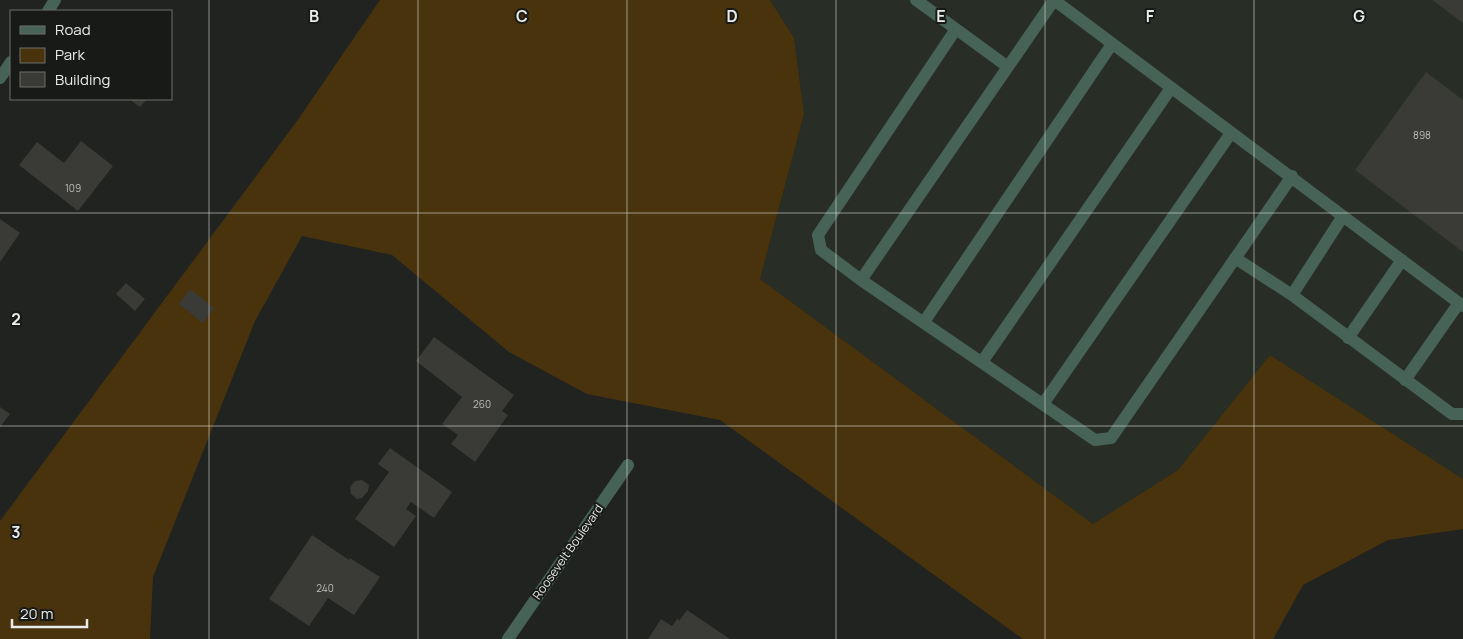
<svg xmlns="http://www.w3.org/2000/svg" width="1463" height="639" viewBox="0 0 1463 639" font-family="Manrope,sans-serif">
<rect width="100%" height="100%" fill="#212321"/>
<path fill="#282e26" d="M770 0H1463V479L1270 355 1178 470 1093 524 760 279 804 114 794 38Z"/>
<path fill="#49330d" d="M380 0H770L794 38 804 114 760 279 1093 524 1178 470 1270 355 1463 479V529L1388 540 1303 585 1273 639H1023L720 420 587 394 509 352 392 255 302 236 255 321 153 577 150 639H0V521L297 121Z"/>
<path fill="#3a3a37" d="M1432 0H1463V23Z
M1426 72 1463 100V252L1355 170Z
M129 99H147L140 107Z
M81 141 113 166 78 211 19 165 37 142 64 163Z
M0 219 20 233 0 262Z
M126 283 145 299 135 311 116 294Z
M190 289 214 308 203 323 179 304Z
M434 337 514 395 502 411 508 415 475 462 451 444 458 435 442 424 462 397 416 361Z
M0 407 10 414 0 427Z
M390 448 452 492 434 518 411 502 406 509 416 516 394 547 355 519 389 472 378 464Z
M362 480 369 485 368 491 362 498 357 499 351 494 350 487 355 481Z
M312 535 349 560 350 558 380 577 354 615 328 598 309 626 269 599Z
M687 610 730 639H648L661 619 672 626 678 618 679 621Z"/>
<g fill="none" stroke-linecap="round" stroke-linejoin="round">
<path stroke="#476257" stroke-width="12" d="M916 0 956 29 818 235 821 250 861 280 1095 440 1111 438 1292 176
M1054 0 1463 306
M956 29 1008 67
M1343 216 1292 295 1452 414H1463
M1235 258 1292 295
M861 280 1054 0
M924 322 1112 44
M1348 338 1402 260
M982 362 1171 88
M1405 380 1459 303
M1043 404 1231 133"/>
<path stroke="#476257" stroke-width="12" d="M48 11 55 0
M0 78 11 62
M508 639 628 465"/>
</g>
<path fill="none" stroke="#e9ebe9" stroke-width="1" stroke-opacity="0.55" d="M209 0V639M418 0V639M627 0V639M836 0V639M1045 0V639M1254 0V639M0 213H1463M0 426H1463"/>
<g text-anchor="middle" stroke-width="4" stroke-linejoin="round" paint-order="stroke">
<g font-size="10" fill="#bdbfbc">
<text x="1422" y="139">898</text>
<text x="73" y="192">109</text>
<text x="482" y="408">260</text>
<text x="325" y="592">240</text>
</g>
<g font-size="12" fill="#e9ebe9" stroke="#181a17">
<text transform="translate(568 552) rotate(-55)" y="4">Roosevelt Boulevard</text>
</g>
</g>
<g font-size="16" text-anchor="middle" font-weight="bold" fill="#e9ebe9" stroke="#181a17" stroke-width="4" stroke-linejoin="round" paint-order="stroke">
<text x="314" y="22">B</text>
<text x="522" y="22">C</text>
<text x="732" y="22">D</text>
<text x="941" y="22">E</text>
<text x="1150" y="22">F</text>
<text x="1359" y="22">G</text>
<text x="16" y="325">2</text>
<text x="16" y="538">3</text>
</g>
<rect x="10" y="10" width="162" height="90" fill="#181a17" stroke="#6c6e6b"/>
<rect x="20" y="26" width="25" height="8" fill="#476257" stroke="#6c6e6b"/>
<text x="55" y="35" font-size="15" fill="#e9ebe9">Road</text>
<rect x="20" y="48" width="25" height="15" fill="#49330d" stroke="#6c6e6b"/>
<text x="55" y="60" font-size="15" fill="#e9ebe9">Park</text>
<rect x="20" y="72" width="25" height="15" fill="#3a3a37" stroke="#6c6e6b"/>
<text x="55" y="85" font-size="15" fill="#e9ebe9">Building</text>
<path d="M12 619v8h75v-8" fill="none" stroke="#e9ebe9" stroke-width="2.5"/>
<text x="20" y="619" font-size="15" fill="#e9ebe9" stroke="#181a17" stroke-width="4" paint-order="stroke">20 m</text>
</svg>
